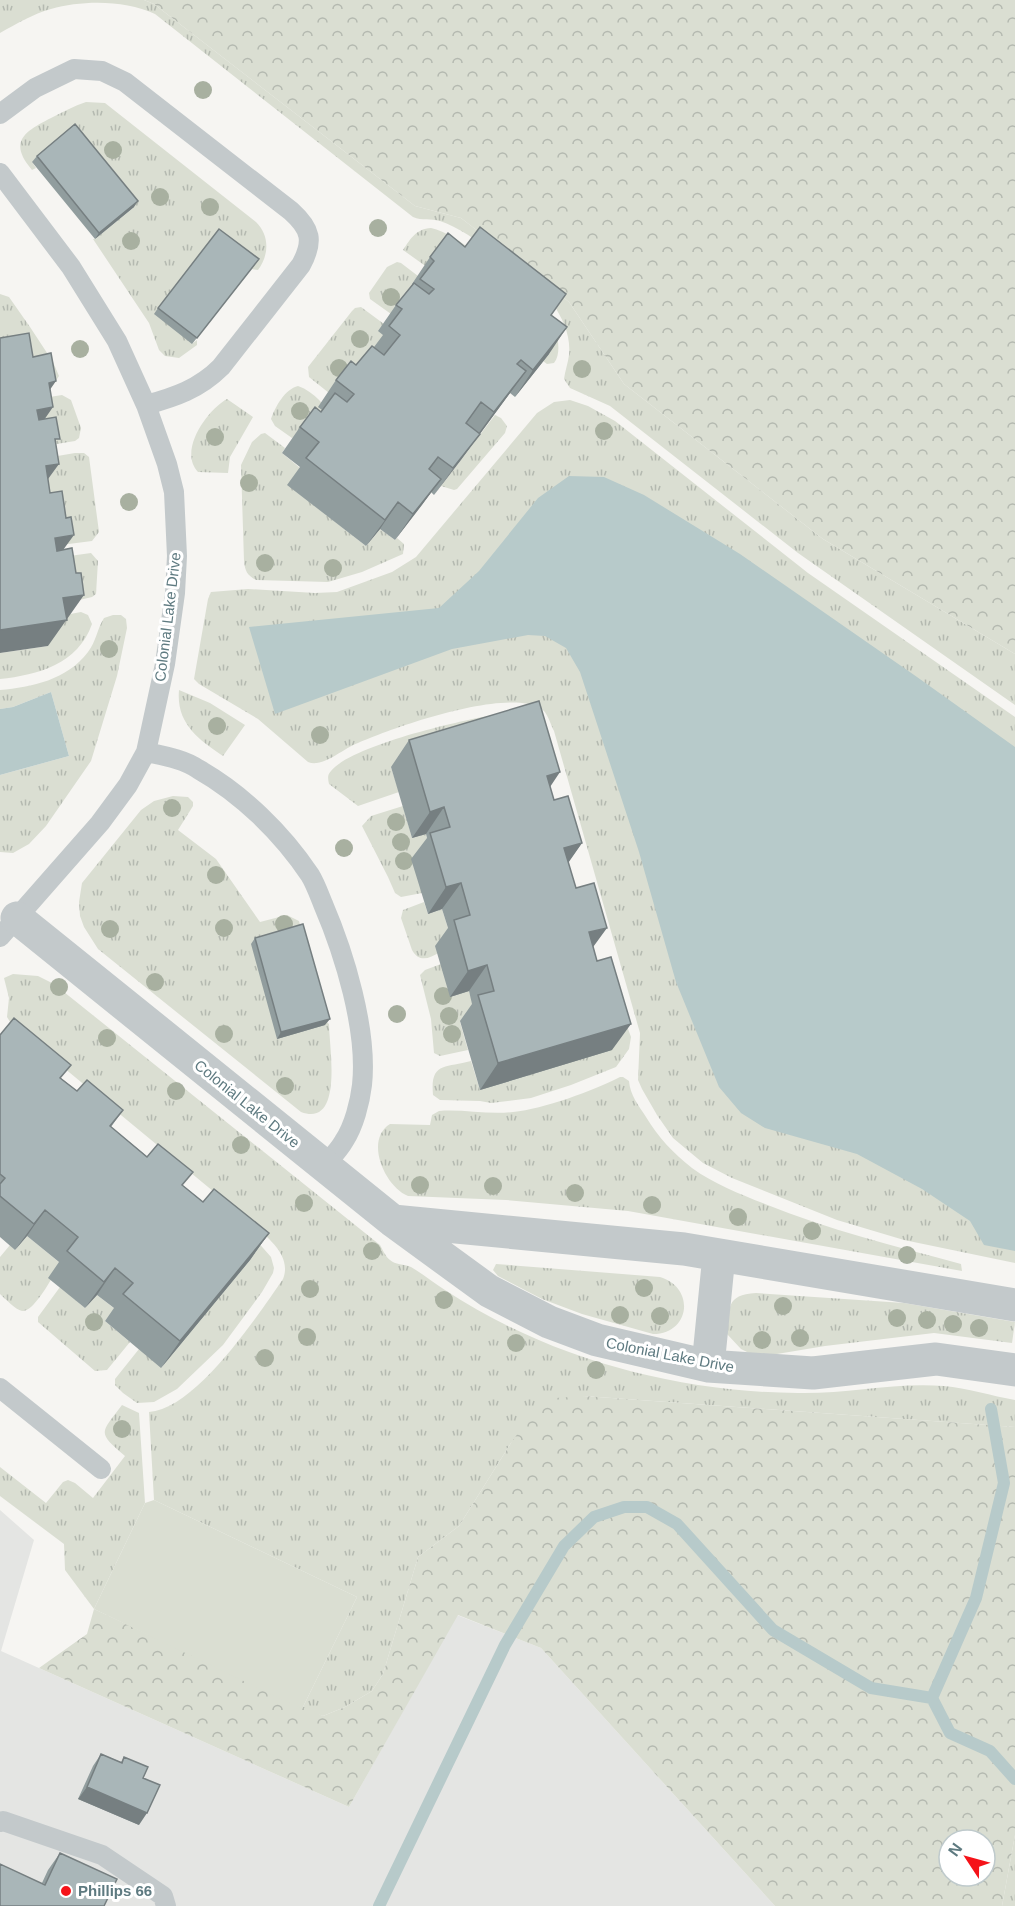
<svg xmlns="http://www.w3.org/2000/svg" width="1015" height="1906" viewBox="0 0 1015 1906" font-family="Helvetica,sans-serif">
<defs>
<pattern id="grass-tufts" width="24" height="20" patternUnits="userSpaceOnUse" patternTransform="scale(1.5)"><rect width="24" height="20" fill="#daded2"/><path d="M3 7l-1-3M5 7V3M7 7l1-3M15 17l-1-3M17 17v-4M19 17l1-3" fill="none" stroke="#b4b9b0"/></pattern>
<pattern id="forest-crowns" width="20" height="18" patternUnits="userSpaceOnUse" patternTransform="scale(1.5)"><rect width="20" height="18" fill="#daded2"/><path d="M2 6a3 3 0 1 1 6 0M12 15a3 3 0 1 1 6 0" fill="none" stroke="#b4b9b0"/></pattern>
</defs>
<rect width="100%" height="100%" fill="#f6f5f2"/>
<path fill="#e4e5e3" d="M0 1510 34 1540 1 1651 349 1807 457 1615 541 1648 775 1906H0Z"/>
<path fill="url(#grass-tufts)" d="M0 0H144L154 4 415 206 461 218 569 302 624 384 823 539 1015 654V705L798 553 610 406 570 388 564 379C565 371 568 363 569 355 571 336 563 319 553 304 524 279 476 233 440 221 431 218 422 221 413 217L155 14C125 0 83 0 51 9 33 14 16 24 0 33Z
M86 102 105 103 256 222C270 236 269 255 258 270L251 269 192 344 197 340V345L179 358 165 356 159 350 149 323 93 239H95L133 208 32 162 36 168 32 170C7 141 26 131 51 118 63 112 74 106 86 102Z
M431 228C469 236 527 301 556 329 558 340 561 354 554 363L547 364 543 361 549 354 403 250C411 238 416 229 431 228Z
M397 262 401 263 418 276 416 287 391 314 370 299 369 293 387 267Z
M0 294 9 297 30 327 53 362 59 376 53 385 0 362Z
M361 307 384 324V335L370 353 329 393 309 377 308 367 352 311 355 308Z
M298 386C315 392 325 406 335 420L292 438 275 426 271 419C275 407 285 389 298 386Z
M62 395 71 400 81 428 79 438 75 441 38 447 37 399Z
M227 399 253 417 230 457 228 473 198 472C178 451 207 410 227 399Z
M570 400 588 406 615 421 808 573 1015 717V1263L904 1240 837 1220 732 1178 703 1163 673 1138 657 1115 642 1089 638 1080 640 1033 554 731C550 724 548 712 540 708 505 688 394 727 358 743 342 749 323 768 308 762L258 719 199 684 194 679 208 599 211 592 248 589 315 593 337 592 392 572 416 557 537 413 554 402Z
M495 415 501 418 507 426 505 433 457 489 454 490 441 486Z
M265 433 285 448 282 453 300 468 288 485 366 546 380 529 395 540 397 538 404 544 403 554 362 572 328 582 256 580C247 575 245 571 244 561L241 465 252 442 261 434Z
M75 453H84L89 457 99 532 92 541 53 546 40 459Z
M91 553 98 561 96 594 92 597 63 604 55 558Z
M81 612 88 615 92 624C78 664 38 675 0 679V653L48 646 65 615Z
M113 615H121L126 619 127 628 117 676 91 761 46 826 29 844 13 853 0 852V775L69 756 51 692 13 707 0 709V690C32 687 67 680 88 652 96 642 97 629 104 618Z
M179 690 210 703 245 725 223 756C198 739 176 723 179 690Z
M500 714 391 767 399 792 358 806 329 784C328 779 327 775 331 771 352 745 465 719 500 714Z
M173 796 188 797 193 802V806L178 830 216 859 260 922 287 915 299 921 326 1021 329 1024C329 1046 344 1128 301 1112L98 949 84 927 80 916 79 902 82 883 141 810 154 801Z
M403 806 412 838 426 834 431 854 422 893 401 897 395 893 388 877 362 826 371 816Z
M424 902 428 914 442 909 452 941C442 951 422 969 412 950L401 918 403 910Z
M441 964 469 991 476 1017 460 1022 468 1050 440 1056 434 1053 431 1019 420 975 425 970Z
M13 974 38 976 54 984 380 1245C383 1250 385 1256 390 1260 395 1265 404 1264 411 1267 423 1274 434 1283 445 1290 548 1358 675 1392 798 1393 847 1394 895 1382 944 1386 967 1388 992 1396 1015 1400V1427L584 1396 511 1443 459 1526 418 1557 383 1674 372 1691 345 1707 323 1716 302 1709 357 1597 154 1500 149 1412C196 1409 258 1315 283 1279 292 1256 269 1239 254 1225L12 1025 7 1017 9 998 4 978Z
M627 1026 631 1037 629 1049 616 1067 571 1085 531 1098 491 1103 480 1101 440 1100 433 1095C430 1062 445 1068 471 1061L480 1090Z
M620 1077H623L629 1081C630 1095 639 1106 646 1117 658 1137 673 1153 692 1168 714 1184 740 1194 765 1204 829 1230 895 1246 961 1264L962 1271 628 1211 506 1200 408 1196C385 1187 364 1140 390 1124L430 1125 432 1115 439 1111C463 1109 489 1115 513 1112 544 1109 592 1091 620 1077Z
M27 1236 60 1263C55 1273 35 1311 23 1311 15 1310 6 1299 0 1294V1257L10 1245 15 1250Z
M256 1240 271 1257 274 1268 273 1273 262 1292 223 1345 177 1389 154 1402 137 1403 123 1393 115 1385V1379L139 1349 162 1367Z
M496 1264 660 1277C696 1288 690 1334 653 1334L582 1314 542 1299 498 1276 493 1270Z
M60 1287 85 1308 97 1295 115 1309 105 1321 130 1342 107 1370 95 1371 38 1322V1317Z
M756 1293 904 1303 1015 1322 1012 1343 934 1333 825 1346 771 1355 749 1353 741 1349 727 1334C730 1308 725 1295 756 1293Z
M122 1405 139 1413 145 1503 94 1609 65 1570 64 1544 0 1496V1467L46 1503 63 1482 68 1480 75 1483 93 1498 125 1456C96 1432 101 1433 122 1405Z
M1015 1835V1906H1002Z"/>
<path fill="url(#forest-crowns)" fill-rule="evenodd" d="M144 0H1015V654L823 539 624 384 569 302 461 218 415 206 154 4Z
M584 1396 1015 1427V1835L1002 1906H775L541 1648 458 1615 349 1807 39 1668 87 1634 94 1609 323 1716 345 1707 372 1691 383 1674 418 1557 459 1526 511 1443 534 1411 555 1398ZM949 1840H985V1876H949Z"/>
<path fill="#daded2" d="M154 1500 357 1597 302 1709 94 1609 145 1503Z"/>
<path fill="#b7caca" d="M569 476 604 477 644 495 740 554 917 677 1015 747V1251L984 1245 970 1221 922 1189 857 1154 765 1128 741 1113 719 1087 676 982 639 852 580 672 566 648 545 636 528 635 452 649 275 714 249 627 439 608 479 571 538 498Z
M51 692 69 756 0 775V709L13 707Z"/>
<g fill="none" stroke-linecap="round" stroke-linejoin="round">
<path stroke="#b7caca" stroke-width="12" d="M991 1409 1004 1483 976 1598 932 1698 950 1733 990 1751 1015 1779
M379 1906 505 1645 564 1546 594 1517 624 1507H647L677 1524 773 1630 871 1688 932 1698"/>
<path stroke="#c3c9cb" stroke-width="20" d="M0 114 35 88 74 69 102 71 125 82 291 211C311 229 314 241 301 265L221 367C199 389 175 397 146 405
M0 173 71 267 117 341 146 405 167 464 174 492 177 556 175 593 165 664 146 752 128 785 100 823 0 937
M146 752C164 756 183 759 198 769 242 794 282 833 310 875 315 883 319 894 323 904 344 953 368 1030 362 1085 360 1102 354 1126 344 1141 339 1150 331 1158 324 1166
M0 1388 101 1469
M0 1822 3 1821 102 1855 163 1896 166 1906"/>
<path stroke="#c3c9cb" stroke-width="33" d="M17 918 393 1221 489 1291 549 1322 597 1340 708 1366 813 1373 936 1359 1015 1370
M393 1221 684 1249 1015 1305
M708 1366 719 1255"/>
</g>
<g fill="#a8b0a0">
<circle cx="203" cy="90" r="9"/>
<circle cx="113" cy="150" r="9"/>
<circle cx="160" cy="197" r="9"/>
<circle cx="210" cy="207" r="9"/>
<circle cx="378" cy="228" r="9"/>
<circle cx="131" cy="241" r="9"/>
<circle cx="391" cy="297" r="9"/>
<circle cx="360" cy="339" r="9"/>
<circle cx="80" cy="349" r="9"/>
<circle cx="339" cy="368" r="9"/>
<circle cx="582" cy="369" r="9"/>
<circle cx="300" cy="411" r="9"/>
<circle cx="604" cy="431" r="9"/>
<circle cx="215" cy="437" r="9"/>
<circle cx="249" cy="483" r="9"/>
<circle cx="129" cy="502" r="9"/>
<circle cx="265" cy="563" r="9"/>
<circle cx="333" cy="568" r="9"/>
<circle cx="109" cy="649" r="9"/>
<circle cx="217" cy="726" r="9"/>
<circle cx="320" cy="735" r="9"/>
<circle cx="172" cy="808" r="9"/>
<circle cx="396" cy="822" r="9"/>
<circle cx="401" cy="842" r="9"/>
<circle cx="344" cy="848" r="9"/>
<circle cx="404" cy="861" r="9"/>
<circle cx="216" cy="875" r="9"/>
<circle cx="284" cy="924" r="9"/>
<circle cx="224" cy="928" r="9"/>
<circle cx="110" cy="929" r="9"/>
<circle cx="155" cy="982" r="9"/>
<circle cx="59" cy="987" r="9"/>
<circle cx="443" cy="996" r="9"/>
<circle cx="397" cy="1014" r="9"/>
<circle cx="449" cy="1016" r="9"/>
<circle cx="224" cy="1034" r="9"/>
<circle cx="452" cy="1034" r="9"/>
<circle cx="107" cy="1038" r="9"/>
<circle cx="285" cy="1086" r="9"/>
<circle cx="176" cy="1091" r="9"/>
<circle cx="241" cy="1145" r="9"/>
<circle cx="420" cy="1185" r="9"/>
<circle cx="493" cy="1186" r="9"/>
<circle cx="575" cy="1193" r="9"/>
<circle cx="304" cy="1203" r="9"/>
<circle cx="652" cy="1205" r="9"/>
<circle cx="738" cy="1217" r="9"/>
<circle cx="812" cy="1231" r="9"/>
<circle cx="372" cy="1251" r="9"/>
<circle cx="907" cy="1255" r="9"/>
<circle cx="644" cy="1288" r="9"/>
<circle cx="310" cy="1289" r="9"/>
<circle cx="444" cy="1300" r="9"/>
<circle cx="783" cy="1306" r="9"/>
<circle cx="620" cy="1315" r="9"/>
<circle cx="660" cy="1316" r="9"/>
<circle cx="897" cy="1318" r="9"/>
<circle cx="927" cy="1320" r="9"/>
<circle cx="94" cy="1322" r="9"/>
<circle cx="953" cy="1324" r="9"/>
<circle cx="979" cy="1328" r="9"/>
<circle cx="307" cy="1337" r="9"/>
<circle cx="800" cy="1338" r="9"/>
<circle cx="762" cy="1340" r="9"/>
<circle cx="516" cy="1343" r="9"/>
<circle cx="265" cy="1358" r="9"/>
<circle cx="596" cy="1370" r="9"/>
<circle cx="122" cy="1429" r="9"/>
</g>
<path fill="#919d9e" d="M37 156 134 207 95 239 32 162Z
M430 257 551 315 549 354 515 397 510 393 434 495 431 492 395 540 380 529 366 546 287 485 300 467 282 453 300 427 322 410 318 407 336 380 356 365 374 347 383 335 378 331 396 305 413 284H412Z
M259 259 192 344 154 314 158 308Z
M409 740 550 787 554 800 582 843 568 862 593 947 612 1050 480 1090 460 1021 472 1004 469 991 450 997 435 946 448 928 442 909 428 914 411 859 427 838 426 834 412 838 391 767Z
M255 938 325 1025 277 1039 251 944Z
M0 1035 61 1078 77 1091 123 1110 111 1127 203 1202 269 1233 250 1260 161 1368 105 1321 114 1308 97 1295 85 1308 48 1278 59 1262 27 1236 15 1250 0 1237Z
M101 1754 121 1762 124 1757 139 1825 78 1799 93 1766Z
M60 1853 104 1906 42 1883 48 1870Z"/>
<path fill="#767f81" d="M138 201 134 207 95 239 99 233Z
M567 327 549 354 515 397 533 370Z
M526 371 461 460 434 495 494 412Z
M56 381 38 407 49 383Z
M53 407 35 433 37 410Z
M59 464 40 490 46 466Z
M441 479 422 505 395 540 413 514Z
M398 502 380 529 366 546 385 520Z
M74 535 55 561V538Z
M84 595 48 646 0 653V630L63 598Z
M560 772 542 799 547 776Z
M444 807 426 834 412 838 430 812Z
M582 843 564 869V848Z
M461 883 442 909 428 914 446 887Z
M607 928 588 954 589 932Z
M487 965 469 991 450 997 468 971Z
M330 1019 325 1025 277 1039 281 1032Z
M631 1024 612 1050 480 1090 498 1063Z
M45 1210 27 1236 15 1250 34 1224Z
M269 1233 250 1260 161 1368 180 1341Z
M115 1268 97 1295 85 1308 104 1282Z
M87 1787 147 1813 139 1825 78 1799Z"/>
<path fill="#a9b6b8" stroke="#767f81" stroke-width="1.5" d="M75 124 138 201 99 233 37 156Z
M480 227 566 294 551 315 567 327 533 370 521 360 517 364 526 371 494 412 481 402 466 423 480 434 453 468 438 457 429 469 441 479 413 514 398 502 385 520 306 458 319 442 300 427 315 407 321 412 335 393 347 402 354 394 336 380 351 361 356 365 372 346 384 355 400 335 389 326 402 309 396 305 414 283 429 294 434 289 420 279 434 261 430 257 448 233 465 247Z
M219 229 259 259 197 338 158 308Z
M29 333 33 357 51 353 56 381 49 383 53 407 37 410 39 420 56 417 60 439H55L59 464 46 466 50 493 62 491 66 518 71 517 74 535 55 538 57 551 72 548 76 573H81L84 595 63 598 67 620 0 630V338Z
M539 701 560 772 547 776 554 800 568 796 582 843 564 848 576 888 594 883 607 928 589 932 597 961 611 957 631 1024 498 1063 478 995 494 991 487 965 468 971 454 920 470 915 461 883 446 887 430 833 450 827 444 807 430 812 409 740Z
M303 924 330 1019 281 1032 255 938Z
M14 1018 71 1065 60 1078 77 1091 87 1080 123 1110 110 1126 147 1157 158 1144 193 1172 182 1185 203 1202 214 1189 269 1233 180 1341 123 1294 133 1283 115 1268 104 1282 67 1251 78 1237 45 1210 34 1224 0 1196V1184L5 1178 0 1174V1035Z
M101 1754 122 1763 124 1757 148 1767 143 1778 160 1785 147 1813 87 1787Z
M60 1853 117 1879 104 1906H0V1864L45 1885Z"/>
<circle fill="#f51319" stroke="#fff" stroke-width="2" cx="66" cy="1891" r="6"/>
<g text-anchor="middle" stroke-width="6" stroke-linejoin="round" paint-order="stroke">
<g font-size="15" fill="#5e7a80" stroke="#fff">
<text transform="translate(168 617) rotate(-83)" y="5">Colonial Lake Drive</text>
<text transform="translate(247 1104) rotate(39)" y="5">Colonial Lake Drive</text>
<text transform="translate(670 1355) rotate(11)" y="5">Colonial Lake Drive</text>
</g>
<g font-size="15" font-weight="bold" fill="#5e7a80" stroke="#fff" text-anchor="start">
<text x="78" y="1896">Phillips 66</text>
</g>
</g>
<g transform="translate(967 1858) rotate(306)"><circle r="28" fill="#ffffff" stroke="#bfcacc" stroke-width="1.5"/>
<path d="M0-4.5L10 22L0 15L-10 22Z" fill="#f51319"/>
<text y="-9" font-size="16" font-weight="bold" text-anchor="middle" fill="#5e7a80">N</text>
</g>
</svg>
